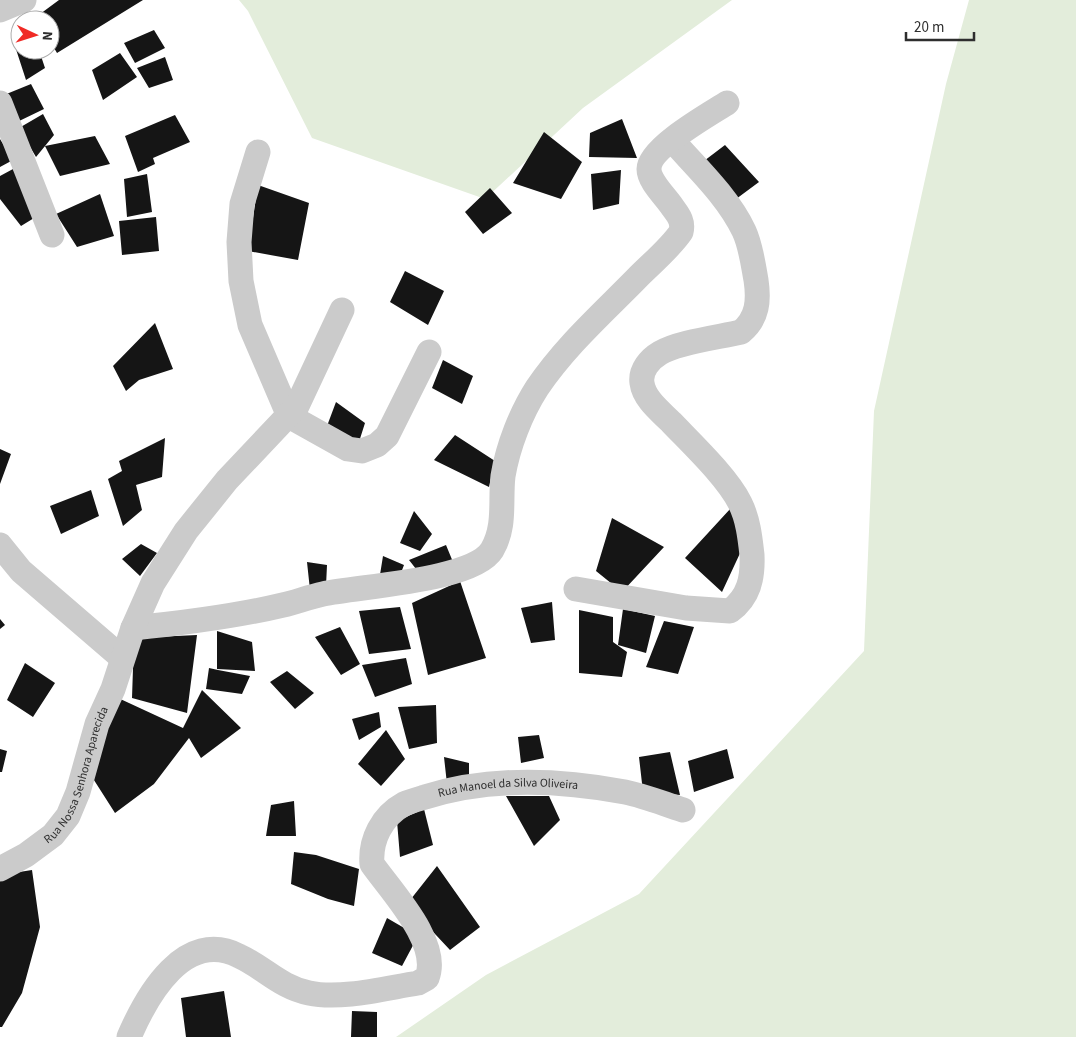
<svg xmlns="http://www.w3.org/2000/svg" width="1076" height="1037" viewBox="0 0 1076 1037" font-family="'Source Sans 3',sans-serif">
<rect width="100%" height="100%" fill="#fff"/>
<path fill="#e3eddb" d="M239 0H732L583 108 485 199 312 138 248 11Z
M969 0H1076V1037H396L486 975 639 894 864 651 874 411 946 84Z"/>
<path fill="#151515" d="M59 0H143L57 53 50 41V20H38L36 17Z
M154 30 165 48 135 63 124 43Z
M20 33V50H39L45 68 26 80 12 37Z
M120 53 137 77 103 100 92 70Z
M165 57 173 80 149 88 137 68Z
M31 84 44 109 15 123 4 95Z
M43 114 54 135 36 157 19 128Z
M175 115 190 142 153 158 155 164 138 172 125 136Z
M622 119 637 158 589 157 590 133Z
M544 132 582 162 561 199 513 183Z
M95 136 110 164 60 176 45 146Z
M0 139 13 160 0 167Z
M725 145 759 182 732 202 700 164Z
M13 169 39 215 21 226 0 199V176Z
M621 170 619 204 593 210 591 174Z
M147 174 152 212 127 217 124 179Z
M258 185 309 203 298 260 248 251Z
M490 188 512 213 483 234 465 212Z
M100 194 114 236 77 247 56 214Z
M156 217 159 251 122 255 119 221Z
M405 271 444 291 428 325 390 302Z
M155 323 173 369 139 380 126 391 113 366Z
M443 360 473 376 462 404 432 388Z
M336 402 365 423 358 445 327 426Z
M455 435 495 461 489 487 434 460Z
M165 438 162 477 136 485 142 510 123 526 108 479 122 471 119 461Z
M0 449 11 454 0 484Z
M91 490 99 516 61 534 50 506Z
M731 508 742 549 722 592 685 558Z
M414 511 432 534 420 551 400 543Z
M612 518 664 547 622 592 596 571Z
M141 544 157 553 140 576 122 559Z
M446 545 453 562 420 574 409 560Z
M383 556 404 565 399 578 379 581Z
M307 562 327 565 326 586 310 590Z
M460 581 486 658 428 675 412 603Z
M552 602 555 640 531 643 521 608Z
M400 607 411 649 369 654 359 611Z
M623 609 655 616 646 653 618 645Z
M579 610 613 617V642L627 652 622 677 579 673Z
M0 619 5 625 0 629Z
M664 621 694 627 678 674 646 667Z
M340 627 360 664 341 675 315 637Z
M217 631 252 642 255 671 217 669Z
M197 635 187 713 132 698 134 638Z
M406 658 412 684 375 697 362 665Z
M25 663 55 683 33 717 7 700Z
M209 668 218 670 250 676 242 694 206 689Z
M287 671 314 693 295 709 270 682Z
M202 690 241 728 201 758 189 738 154 784 115 813 85 766 116 697 183 728Z
M436 705 437 743 409 749 398 707Z
M379 712 381 727 359 740 352 719Z
M386 730 405 759 381 786 358 764Z
M539 735 544 758 521 763 518 737Z
M0 749 7 751 2 772H0Z
M727 749 734 778 694 792 688 761Z
M670 752 680 795 643 792 639 757Z
M444 757 469 763V781L447 784Z
M506 796H549L560 820 534 846Z
M294 801 296 836H266L271 805Z
M424 809 433 845 400 857 397 821Z
M294 852 316 855 359 869 354 906 328 899 291 884Z
M437 866 480 927 450 950 407 904Z
M32 870 40 927 22 993 2 1027H0V875Z
M387 918 418 936 402 966 372 953Z
M224 991 231 1037H186L181 998Z
M352 1011 377 1012V1037H351Z"/>
<g fill="none" stroke-linecap="round" stroke-linejoin="round">
<g stroke="#cbcbcb" stroke-width="25">
<path d="M0 10 24 0"/>
<path d="M0 103 52 235"/>
<path d="M258 152 242 204 239 242 241 281 250 325 289 416 348 449 362 451 377 445 387 436 429 352"/>
<path d="M0 545 21 571 122 658"/>
<path d="M576 589 686 608 730 611C749 597 753 578 752 555 750 537 748 519 740 503 727 477 692 444 671 422 661 412 644 399 642 383 640 370 650 359 660 353 678 342 720 337 741 332 758 318 759 300 756 280 753 264 751 246 744 231 728 197 697 168 672 140"/>
<path d="M133 628C183 623 233 617 283 605 296 602 309 597 323 594 359 586 473 581 492 550 506 526 500 501 503 476 508 446 521 413 537 388 566 345 604 312 639 276 653 262 670 248 681 232 684 220 677 214 671 205 664 195 649 181 649 169 649 148 710 114 727 103"/>
<path id="s1" d="M0 869 26 855 53 835 68 816 78 792 97 724 113 689 133 628 153 583 186 531 227 480 297 406 342 310"/>
<path id="s2" d="M129 1037C147 995 185 928 239 956 265 968 280 987 309 993 341 1000 386 988 418 983L427 978C441 943 391 891 372 864 370 840 382 816 404 804 410 801 418 799 425 797 488 777 561 780 625 792 645 796 664 804 683 810"/>
</g>
</g>
<g text-anchor="middle" stroke-width="5" stroke-linejoin="round" paint-order="stroke">
<g font-size="12" fill="#2e2e2e" stroke="#fff">
<text dy="4" stroke="none"><textPath href="#s1" startOffset="128">Rua Nossa Senhora Aparecida</textPath></text>
<text dy="4" stroke="none"><textPath href="#s2" startOffset="664">Rua Manoel da Silva Oliveira</textPath></text>
</g>
</g>
<g transform="translate(35 35) rotate(94)"><circle r="24" fill="#ffffff" stroke="#ababab"/>
<path d="M0-4L9 19L0 12L-9 19Z" fill="#f02a25"/>
<text y="-8" font-size="14" font-weight="bold" text-anchor="middle" fill="#2e2e2e">N</text>
</g>
<path d="M906 32v8h68v-8" fill="none" stroke="#2e2e2e" stroke-width="2.5"/>
<text x="914" y="32" font-size="15" fill="#2e2e2e" stroke="#ffffff" stroke-width="4" paint-order="stroke">20 m</text>
</svg>
